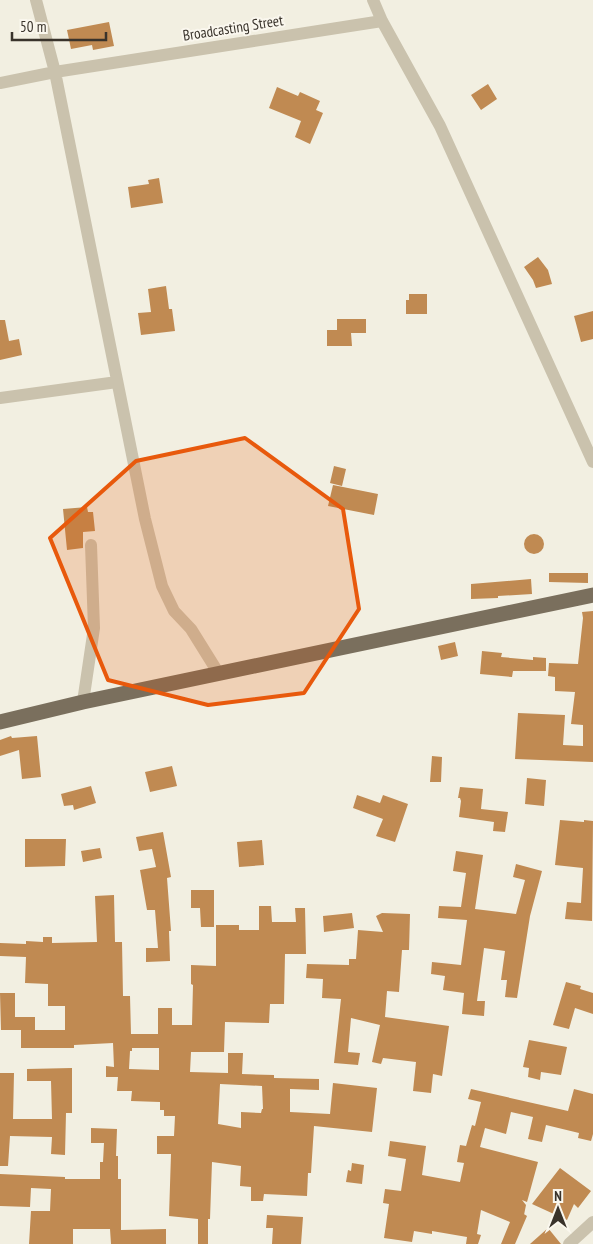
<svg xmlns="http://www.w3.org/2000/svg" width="593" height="1244" viewBox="0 0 593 1244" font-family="'PT Sans Narrow',sans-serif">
<rect width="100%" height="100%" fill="#f2efe1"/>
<path fill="#c08a52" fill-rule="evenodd" d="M109 22 114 46 93 50 92 45 71 49 67 30Z
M488 84 497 99 481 110 471 95Z
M277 87 298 96 300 92 320 101 316 110 323 113 310 144 295 137 301 121 269 108Z
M159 178 163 203 131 208 128 187 149 184 148 180Z
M538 257 548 270 552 284 536 288 533 280 524 267Z
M166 286 169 309H172L175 331 141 335 138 313 151 312 148 289Z
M409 294H427V314H406V300H409Z
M593 311V339L581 342 574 316Z
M337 319H366V333H351L352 346H327V330H337Z
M0 320H5L9 341 19 339 22 355 0 360Z
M334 466 346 469 342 486 330 483Z
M333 485 378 494 374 515 328 506Z
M87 507 88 512H93L95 531 83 532V548L67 550 63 509Z
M524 544a10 10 0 1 1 20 0a10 10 0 1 1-20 0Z
M549 573H588V583L549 582Z
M531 579 532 594 498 596V598L471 599V584Z
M593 611V762L515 759 518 713 565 715 563 745 583 746V725L571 724 575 692 555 691V677L548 676 549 663 578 664 583 618 582 612Z
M455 642 458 656 441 660 438 646Z
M482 651 502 653 501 657 533 660V657L546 658V671H513L512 677 480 674Z
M11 736 12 738 37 736 41 777 22 779 19 750 0 756V740Z
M432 756 442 757 441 782H430Z
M172 766 177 786 150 792 145 772Z
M527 778 546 780 544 806 525 804Z
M91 786 96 803 74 810 73 805 64 806 61 794Z
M460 787 483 789 481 809 508 812 505 832 493 831 494 822 459 817 461 801 460 798H458Z
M357 795 380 803 383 795 408 804 395 842 376 836 383 819 353 808Z
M560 820 584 822V820L593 821 592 921 565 919 567 902 581 903 583 868 555 865Z
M163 832 171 877 167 878 171 931H169L170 961 146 962V948H158L155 910H147L140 870 156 867 152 849 139 851 136 837Z
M25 839H66L65 866 25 867Z
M262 840 264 865 239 867 237 842Z
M100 848 102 858 83 862 81 851Z
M456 851 483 855 475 909 516 914 525 880 513 877 516 864 542 871 530 916 517 998 505 997 507 980H501L505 951 484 948 477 1001H485L484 1016 462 1014 464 993 443 990 445 976 431 974 432 962 461 965 467 920 438 918 439 906 461 907 466 873 453 871Z
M191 890H214V927H201L200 908H191Z
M114 895 115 942H122L123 996H130L131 1034H158V1008H172V1025H192L193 985 191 984V965L216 966V925H239V930H259V906H271L272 922H296L295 908H305L306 954H285L284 1004H270L269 1023 225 1022 224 1052H191L190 1072 228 1073V1053H243L242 1074 274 1075V1078L319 1079V1090L290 1089V1112L330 1114 333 1083 377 1088 372 1132 314 1126 311 1173H308L307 1196 264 1194 263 1201H251V1187L240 1186 241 1166 212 1162 210 1219H208V1244H198V1219L169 1216 171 1154H157V1136H174L175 1116H164V1110H160V1102L131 1101 132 1091H117L118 1077H106V1066L114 1067 113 1043 74 1045V1048H21V1030H1L0 993H15V1017H35V1030H65V1006H48V984L25 983 26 957 0 956V943L26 944V941L43 942V937H52V943L97 942 95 896ZM132 1048H159V1070L129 1069 130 1051H132ZM220 1084 262 1086 263 1109H262L261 1113 241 1112V1128L218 1124Z
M352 913 354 928 324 932 323 916Z
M382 913 410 914 409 950H402L399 992 387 991 385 1017 449 1026 442 1076 433 1074 431 1093 413 1091 416 1062 383 1058 381 1064 372 1062 380 1025 351 1018 348 1052 360 1053 358 1065 334 1063 341 999 322 998 323 979 306 978 307 964 349 965V959H356L358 930 383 932 376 916Z
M566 982 581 986 580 989 593 993V1014L575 1008 569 1029 553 1025Z
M529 1040 567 1047 561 1075 541 1072 540 1080 528 1077 529 1068 523 1067Z
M72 1068V1113H66L65 1155 51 1154 52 1137 10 1136 8 1166H0V1073H14L13 1119H52L51 1081H27V1069Z
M471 1089 568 1111 574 1089 593 1094V1134L591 1141 578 1138 579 1133 546 1125 542 1142 528 1139 533 1117 511 1112 506 1134 485 1128 480 1147 538 1162 527 1202 522 1200 526 1205 524 1215V1214L527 1216 515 1244H501L510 1222 481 1210 477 1234 481 1235 478 1244H466L467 1237 432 1231V1234L414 1231 412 1242 384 1238 389 1204 383 1203 385 1189 401 1191 406 1159 388 1156 390 1141 426 1146 422 1175 460 1182 464 1163 457 1162 460 1145 466 1146 472 1125 475 1126 481 1102 468 1099Z
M91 1128 117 1129 116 1156H118V1179H121V1230L166 1229V1244H111L110 1229H73V1244H29L31 1211H50L51 1189 31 1188 30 1207 0 1206V1174L65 1177V1179H100V1162H103L104 1143H91Z
M352 1163 364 1165 362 1184 346 1182 348 1170 351 1171Z
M560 1168 591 1191 578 1208 574 1204 567 1220 532 1204Z
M267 1215 303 1217 301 1244H272L273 1228H266Z
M548 1228 561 1244H530Z"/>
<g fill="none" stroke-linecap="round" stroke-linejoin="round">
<path stroke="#cac2ad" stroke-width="12" d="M36 0 55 72 145 519 162 586 174 611 191 629 219 674
M373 0 382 21 440 126 593 462
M0 83 55 72 382 21
M0 398 117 382
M83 702 94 628 91 545
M569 1244 593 1222"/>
<path stroke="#7a6f5d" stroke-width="15" d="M0 722 83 702 593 595"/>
</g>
<path fill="#e8590c" fill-opacity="0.2" stroke="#e8590c" stroke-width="4" stroke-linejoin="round" d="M245 438 343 509 359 609 304 693 208 705 108 680 50 538 136 461Z"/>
<g text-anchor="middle" stroke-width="4" stroke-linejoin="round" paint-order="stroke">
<g font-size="15" fill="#39332b" stroke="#faf7ee">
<text transform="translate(233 28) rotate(-9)" y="5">Broadcasting Street</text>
</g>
</g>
<g transform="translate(558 1209)" stroke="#faf7ee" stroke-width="4" paint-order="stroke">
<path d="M0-4L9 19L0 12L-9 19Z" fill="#39332b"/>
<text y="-8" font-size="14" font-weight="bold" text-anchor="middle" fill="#39332b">N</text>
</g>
<path d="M12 32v8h94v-8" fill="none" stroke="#39332b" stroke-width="2.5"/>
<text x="20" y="32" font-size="15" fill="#39332b" stroke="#faf7ee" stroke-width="4" paint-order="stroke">50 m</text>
</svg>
